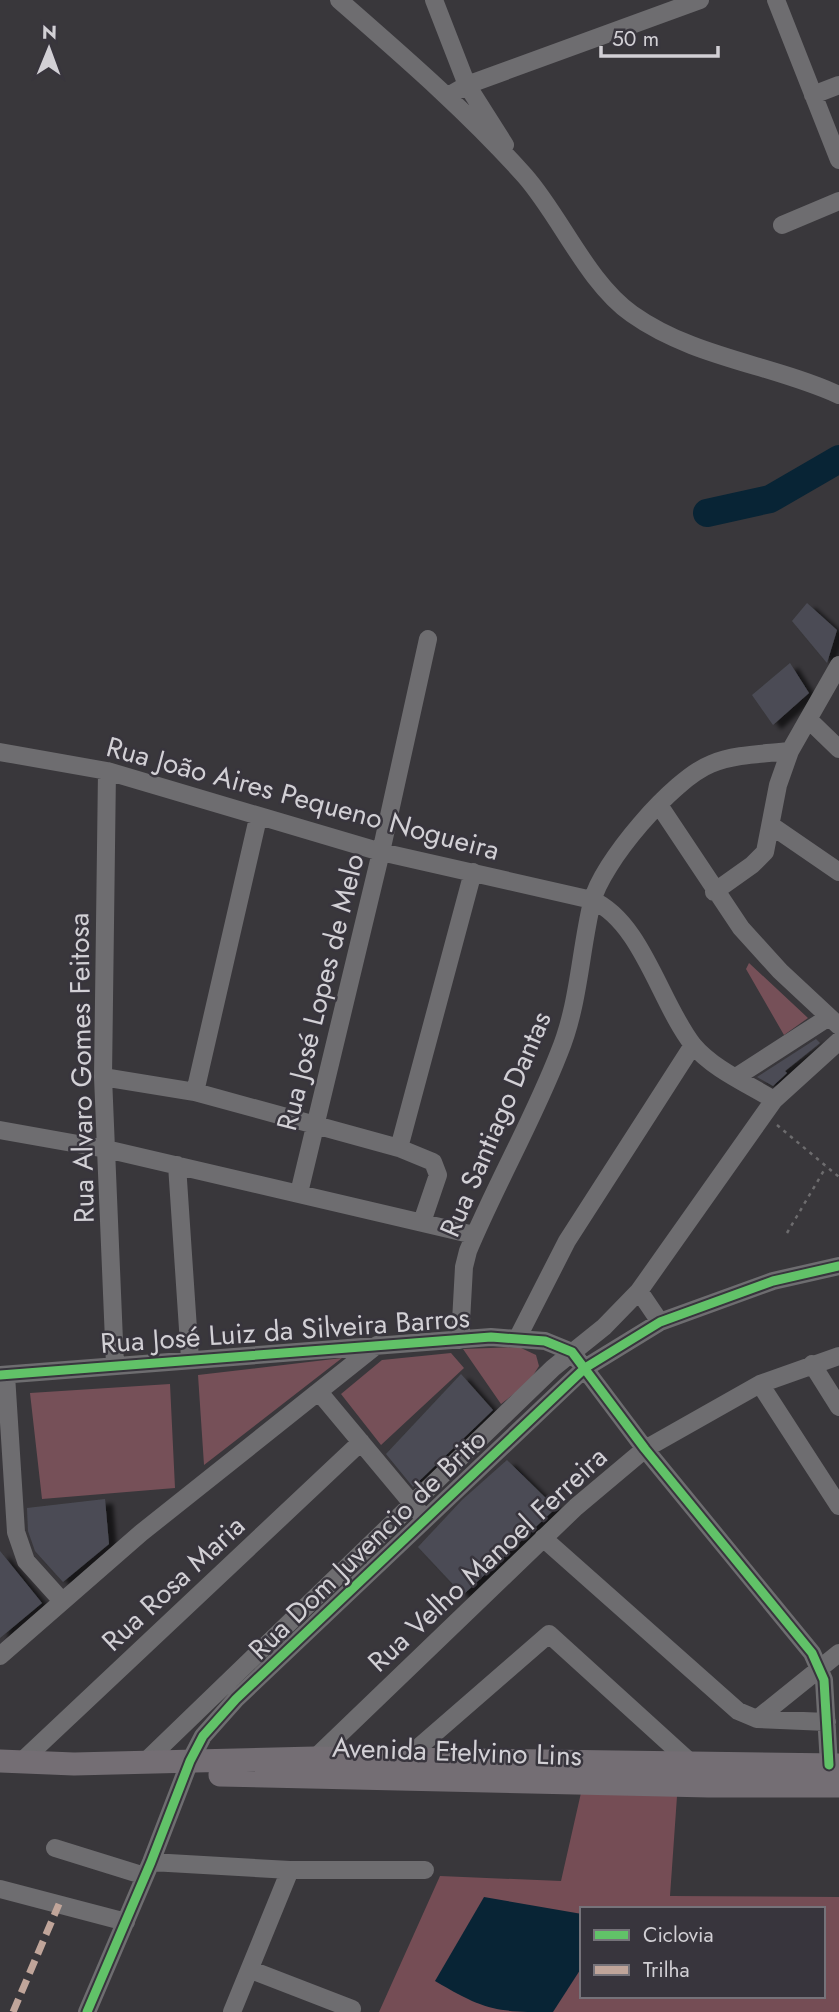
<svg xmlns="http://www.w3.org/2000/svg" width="839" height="2012" viewBox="0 0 839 2012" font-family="Jost,sans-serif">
<defs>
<filter id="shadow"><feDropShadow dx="8" dy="4.5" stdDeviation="2" flood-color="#0009"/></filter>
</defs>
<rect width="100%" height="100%" fill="#39373b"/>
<path fill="#765058" d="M749 963 808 1018 784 1035 746 969Z
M519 1347 536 1355 539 1366 529 1382 501 1404 463 1349Z
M451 1353 464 1368 381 1445 341 1394 382 1360Z
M342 1358 204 1465 198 1375Z
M170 1384 175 1488 42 1499 30 1393Z"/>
<path fill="#754d55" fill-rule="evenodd" d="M678 1782 670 1896 839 1897V2012H379L440 1876 561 1881 583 1784ZM582 1909H823V1996H582Z"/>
<path fill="#082435" d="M484 1897 582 1914V1967L553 2012C495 2012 486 2011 435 1981Z"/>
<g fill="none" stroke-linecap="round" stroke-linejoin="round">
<path stroke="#082435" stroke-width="28" d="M707 513 770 499 839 459"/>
</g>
<path fill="#4b4c55" filter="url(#shadow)" d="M807 603 837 630 827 663 792 621Z
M790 663 809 693 773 725 752 695Z
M816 1039 820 1043 785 1071 787 1073 773 1086 757 1077Z
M461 1374 493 1410 413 1487 386 1454Z
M507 1460 556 1508 463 1595 418 1547 462 1500Z
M105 1499 109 1544 63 1582 35 1551 28 1531 27 1508Z
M0 1551 42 1603 0 1638Z"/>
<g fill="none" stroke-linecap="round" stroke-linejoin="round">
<path stroke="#6d6c6e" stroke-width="2.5" stroke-dasharray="3.5 5" stroke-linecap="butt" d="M777 1125 839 1177
M787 1233 826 1167"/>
<path stroke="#6e6d70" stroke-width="18" d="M339 0C403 56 468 112 525 176 561 217 587 282 632 314 694 358 771 364 839 395
M434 0 467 85 505 145
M776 0 839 160
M813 95 839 85
M448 96 467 85 700 0
M782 225 839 201
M809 720 839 749
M0 752 107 771 381 852 592 900C642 922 660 1003 693 1045 713 1069 748 1084 774 1100
M107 771 103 1077 115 1365
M659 805 741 928 780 971 839 1026
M772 826 839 872
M714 892 752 865 765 852 778 785 790 751 839 665
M103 1077 195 1092 399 1148 433 1162 438 1175 422 1222
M736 1077 829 1017
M195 1092 258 818
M0 1130 106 1149 474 1235
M399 1148 473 872
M177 1165 190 1359
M299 1193 381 852 428 639
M639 1291 660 1322
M518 1337 567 1241 693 1045
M460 1340 464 1267 468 1251C496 1184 533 1120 559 1053 579 1005 580 952 592 902 601 863 673 779 711 764 735 754 764 754 790 751
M812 1364 839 1407
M0 1375 491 1337 545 1341 572 1352 645 1449 812 1653 824 1680 829 1765
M6 1375 16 1532 26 1561 62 1601
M760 1384 839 1506
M319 1392 420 1513
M543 1538 738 1711 757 1719 827 1722
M0 1656 141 1533 377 1345
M757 1719 839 1653
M147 1760 553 1368 604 1327 639 1291 774 1100 839 1041
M404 1760 549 1634 691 1763
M21 1762 361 1442
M313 1765 315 1758 576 1507 645 1449 760 1384 839 1356
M55 1848 145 1876
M151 1862 290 1870H425
M0 1889 126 1922
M251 1970 352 2009
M87 2012 151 1862 190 1761 203 1736 236 1699 585 1368 660 1322 773 1281 839 1266
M232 2012 290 1870"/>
<path stroke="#746e74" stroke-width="23" d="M0 1761 74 1764 315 1758 839 1765
M220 1775 709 1786H839"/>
<path stroke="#c0a59a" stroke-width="7" stroke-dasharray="14 7" stroke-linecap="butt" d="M13 2012 59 1904"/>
<g stroke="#38353d" stroke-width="13">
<path id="cycleway" d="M0 1375 491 1337 545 1341 572 1352 645 1449 812 1653 824 1680 829 1765
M87 2012 151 1862 190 1761 203 1736 236 1699 585 1368 660 1322 773 1281 839 1266"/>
</g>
<use href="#cycleway" stroke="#61c268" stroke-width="9"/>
</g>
<g text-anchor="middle" stroke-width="5" stroke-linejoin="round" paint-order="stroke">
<g font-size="28" fill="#d2d0d5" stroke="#38353d">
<text transform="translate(303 798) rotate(15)" y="10">Rua João Aires Pequeno Nogueira</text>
<text transform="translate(320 992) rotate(-76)" y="10">Rua José Lopes de Melo</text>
<text transform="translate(81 1068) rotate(-91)" y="10">Rua Alvaro Gomes Feitosa</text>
<text transform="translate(495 1124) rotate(-67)" y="10">Rua Santiago Dantas</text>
<text transform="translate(285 1330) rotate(-4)" y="10">Rua José Luiz da Silveira Barros</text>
<text transform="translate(367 1544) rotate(-44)" y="10">Rua Dom Juvencio de Brito</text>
<text transform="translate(487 1559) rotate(-43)" y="10">Rua Velho Manoel Ferreira</text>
<text transform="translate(173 1583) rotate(-43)" y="10">Rua Rosa Maria</text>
<text transform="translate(457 1751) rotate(2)" y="10">Avenida Etelvino Lins</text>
</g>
</g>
<rect x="580" y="1907" width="245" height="91" fill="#38353d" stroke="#76737a" stroke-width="2"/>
<rect x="594" y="1930" width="35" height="10" fill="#61c268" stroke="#76737a" stroke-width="2"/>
<text x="643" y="1942" font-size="21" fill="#d2d0d5">Ciclovia</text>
<rect x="594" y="1965" width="35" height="10" fill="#c0a59a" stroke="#76737a" stroke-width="2"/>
<text x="643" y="1977" font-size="21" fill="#d2d0d5">Trilha</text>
<g transform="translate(49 49) rotate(1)" stroke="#38353d" stroke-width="5" paint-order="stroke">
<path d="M0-5L12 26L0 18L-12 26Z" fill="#d2d0d5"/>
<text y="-10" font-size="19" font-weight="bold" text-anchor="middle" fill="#d2d0d5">N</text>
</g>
<path d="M601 46v10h117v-10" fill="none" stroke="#d2d0d5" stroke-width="3.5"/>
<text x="612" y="46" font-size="21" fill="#d2d0d5" stroke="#38353d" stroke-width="5" paint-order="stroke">50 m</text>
</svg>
